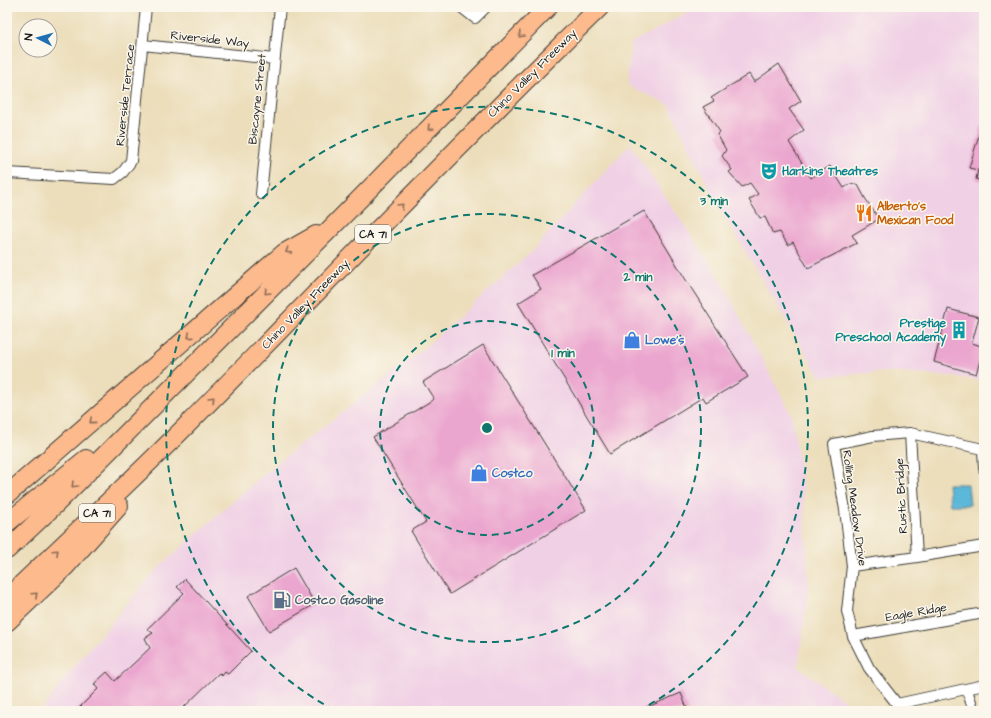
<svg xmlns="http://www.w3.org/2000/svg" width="991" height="718" viewBox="0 0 991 718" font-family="'Architects Daughter',sans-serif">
<rect width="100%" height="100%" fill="#fbf7ec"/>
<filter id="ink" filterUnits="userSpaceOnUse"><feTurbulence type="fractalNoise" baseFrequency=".025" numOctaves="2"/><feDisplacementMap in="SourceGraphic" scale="8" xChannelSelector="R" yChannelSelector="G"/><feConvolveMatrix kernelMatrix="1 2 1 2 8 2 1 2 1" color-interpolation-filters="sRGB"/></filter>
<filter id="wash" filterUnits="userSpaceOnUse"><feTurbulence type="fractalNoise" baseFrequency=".012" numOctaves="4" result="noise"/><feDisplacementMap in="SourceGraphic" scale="16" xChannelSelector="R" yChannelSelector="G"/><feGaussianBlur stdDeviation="0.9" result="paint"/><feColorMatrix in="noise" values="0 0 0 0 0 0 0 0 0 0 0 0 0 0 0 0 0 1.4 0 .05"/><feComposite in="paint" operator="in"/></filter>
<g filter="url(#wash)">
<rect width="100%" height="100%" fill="#ecdebb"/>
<path fill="#f0d0e5" d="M698 7H984V381L951 376 882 372 820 377 718 206 669 105 627 85 631 43Z
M630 144 719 277 792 416 803 489 809 587 798 667 859 711H41L64 679 156 570 266 472 421 351 531 252Z"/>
<path fill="#5bb8d9" stroke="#3c6a7a" d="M948 484H968L970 505H950Z"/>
<g id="blocks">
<path fill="#eba6cf" d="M779 64 801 101 789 109 804 130 789 142 811 178 830 166 844 188 850 184 858 185 865 198 879 219 852 235 857 243 808 268 793 242 788 245 780 232 773 234 765 217 760 218 749 200 758 194 750 183 742 187 729 172 732 170 722 156 726 150 717 134 720 132 703 107 714 101 711 98 749 74 754 82Z
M982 125H984V182L976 179 978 170 969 168Z
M644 211 686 280 748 377 706 402 703 397 610 454 518 303 541 289 532 275Z
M948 309 979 317 972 343 984 347 976 374 934 362Z
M483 345 586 510 450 594 411 531 426 522 373 437 434 399 423 382Z
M294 568 315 604 269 631 248 596Z
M185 579 251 651 228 674 225 672 222 676 219 673 180 711H76L98 689 94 684 107 672 115 681 150 648 145 638 153 633 147 629 184 593 177 587Z
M681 693 688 711H638Z"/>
</g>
</g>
<g filter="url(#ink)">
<use href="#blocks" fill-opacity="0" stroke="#3b3934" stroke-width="1"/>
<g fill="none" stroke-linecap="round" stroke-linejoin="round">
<g stroke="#3b3934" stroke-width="12">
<path id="street" d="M461 7 475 18 486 7
M143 45 274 59
M7 173 114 179 123 172 131 161 146 7
M261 194 280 7
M910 433 917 557
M984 469 983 449 910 433 873 436 834 444 845 510 852 566 847 611 853 636 869 668 897 704 984 685
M852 566 917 557 984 546
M853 636 984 613
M967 690 974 711"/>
</g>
<g stroke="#3b3934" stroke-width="20">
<path id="highway" d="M7 495 284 253 316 235
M7 523 86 459
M7 550 56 504 334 225 548 7
M7 598C67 541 127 485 186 426 324 286 459 144 600 7
M7 622 65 567 119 506"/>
</g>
<use href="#street" stroke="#fff" stroke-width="10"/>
<use href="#highway" stroke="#fcba8d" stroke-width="18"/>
</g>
<defs><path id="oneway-chevron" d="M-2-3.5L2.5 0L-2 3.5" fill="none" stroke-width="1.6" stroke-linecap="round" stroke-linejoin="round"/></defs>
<g stroke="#8c6b54">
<use href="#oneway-chevron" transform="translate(521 35) rotate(134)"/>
<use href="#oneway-chevron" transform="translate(430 128) rotate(134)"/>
<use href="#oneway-chevron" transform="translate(401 206) rotate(-45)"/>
<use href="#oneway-chevron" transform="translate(288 251) rotate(148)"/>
<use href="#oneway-chevron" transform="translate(267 292) rotate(135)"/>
<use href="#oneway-chevron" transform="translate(190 336) rotate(139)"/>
<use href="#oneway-chevron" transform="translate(212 399) rotate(-46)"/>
<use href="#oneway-chevron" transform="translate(92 421) rotate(139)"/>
<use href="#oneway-chevron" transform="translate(74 485) rotate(135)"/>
<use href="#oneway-chevron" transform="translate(56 552) rotate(-43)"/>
<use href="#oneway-chevron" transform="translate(35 595) rotate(-43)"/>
</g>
</g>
<g fill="none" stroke="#0f766e" stroke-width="2" stroke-dasharray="7 5">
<circle cx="487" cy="428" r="107"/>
<circle cx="487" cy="428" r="214"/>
<path d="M334 710A321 321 0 1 1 640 710"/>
</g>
<defs>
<g id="theatre-bare" transform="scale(1.38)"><path d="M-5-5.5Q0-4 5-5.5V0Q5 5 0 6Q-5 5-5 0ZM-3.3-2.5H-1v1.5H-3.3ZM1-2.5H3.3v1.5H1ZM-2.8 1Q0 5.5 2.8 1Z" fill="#0f9aa8" stroke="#fbf7ec" stroke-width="2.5" paint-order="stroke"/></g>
<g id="restaurant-bare" transform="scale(1.38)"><path d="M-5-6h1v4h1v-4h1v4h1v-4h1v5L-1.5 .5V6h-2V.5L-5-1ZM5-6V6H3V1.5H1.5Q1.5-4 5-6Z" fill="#e8710a" stroke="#fbf7ec" stroke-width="2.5" paint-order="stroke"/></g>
<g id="building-bare" transform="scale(1.38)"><path d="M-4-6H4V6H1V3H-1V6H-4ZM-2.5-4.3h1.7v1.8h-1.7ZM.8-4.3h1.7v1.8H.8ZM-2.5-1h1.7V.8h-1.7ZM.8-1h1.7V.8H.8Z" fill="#0f9aa8" stroke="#fbf7ec" stroke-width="2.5" paint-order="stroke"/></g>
<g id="shop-bare" transform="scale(1.38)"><path d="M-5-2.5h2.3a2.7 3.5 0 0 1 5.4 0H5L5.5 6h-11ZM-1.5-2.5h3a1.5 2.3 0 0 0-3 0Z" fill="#3f7fe0" stroke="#fbf7ec" stroke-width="2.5" paint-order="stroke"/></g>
<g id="fuel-bare" transform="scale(1.38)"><path d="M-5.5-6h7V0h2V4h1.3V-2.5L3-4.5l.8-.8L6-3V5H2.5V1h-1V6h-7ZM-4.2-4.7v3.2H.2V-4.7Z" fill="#5c6f8a" stroke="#fbf7ec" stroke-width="2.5" paint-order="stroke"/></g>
</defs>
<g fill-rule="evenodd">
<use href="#theatre-bare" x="769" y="171"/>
<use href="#restaurant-bare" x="864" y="213"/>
<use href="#building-bare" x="959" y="330"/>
<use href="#shop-bare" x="632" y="340"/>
<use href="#shop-bare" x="479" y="473"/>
<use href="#fuel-bare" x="282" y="600"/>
</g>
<g text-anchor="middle" stroke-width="3" stroke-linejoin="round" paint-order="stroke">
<g fill="#fbf7ec" stroke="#5f5e5a" stroke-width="1">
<rect x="355" y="225" width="36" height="18" rx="3"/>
<rect x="79" y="504" width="36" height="18" rx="3"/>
</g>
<g font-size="11" font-weight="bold" fill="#1c1c1c">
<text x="373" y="238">CA 71</text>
<text x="97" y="517">CA 71</text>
</g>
<g font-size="12" fill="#1c1c1c" stroke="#fbf7ec">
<text transform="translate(210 39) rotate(6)" y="4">Riverside Way</text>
<text transform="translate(532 73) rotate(-45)" y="4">Chino Valley Freeway</text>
<text transform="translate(125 95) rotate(-84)" y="4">Riverside Terrace</text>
<text transform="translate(257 99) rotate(-84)" y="4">Biscayne Street</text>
<text transform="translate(305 304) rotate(-46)" y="4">Chino Valley Freeway</text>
<text transform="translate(901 496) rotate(-93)" y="4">Rustic Bridge</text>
<text transform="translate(855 508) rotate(82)" y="4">Rolling Meadow Drive</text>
<text transform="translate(916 612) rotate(-10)" y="4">Eagle Ridge</text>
</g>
<g font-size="12" font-weight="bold" fill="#0d838f" stroke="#fbf7ec" text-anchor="start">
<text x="782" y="175">Harkins Theatres</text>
<text x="946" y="327" text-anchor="end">Prestige<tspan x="946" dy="14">Preschool Academy</tspan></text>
</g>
<g font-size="12" font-weight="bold" fill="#c56008" stroke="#fbf7ec" text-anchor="start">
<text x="877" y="210">Alberto's<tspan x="877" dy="14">Mexican Food</tspan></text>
</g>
<g font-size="12" font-weight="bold" fill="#366cbe" stroke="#fbf7ec" text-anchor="start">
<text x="645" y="344">Lowe's</text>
<text x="492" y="477">Costco</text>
</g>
<g font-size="12" font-weight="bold" fill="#4e5e75" stroke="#fbf7ec" text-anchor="start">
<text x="295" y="604">Costco Gasoline</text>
</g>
</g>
<circle cx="487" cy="428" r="6" fill="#0f766e" stroke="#fbf7ec" stroke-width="2"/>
<g font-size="12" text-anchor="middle" font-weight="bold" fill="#0f766e" stroke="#fbf7ec" stroke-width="3" stroke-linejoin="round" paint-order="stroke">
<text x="714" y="205">3 min</text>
<text x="638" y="281">2 min</text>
<text x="563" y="357">1 min</text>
</g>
<rect width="991" height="718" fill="none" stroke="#fbf7ec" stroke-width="24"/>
<g transform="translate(38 38) rotate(276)"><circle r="19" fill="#fbf7ec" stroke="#a29f99"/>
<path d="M0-3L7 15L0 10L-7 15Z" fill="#1f6fb2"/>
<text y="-6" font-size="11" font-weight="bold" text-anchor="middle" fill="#1c1c1c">N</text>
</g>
</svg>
